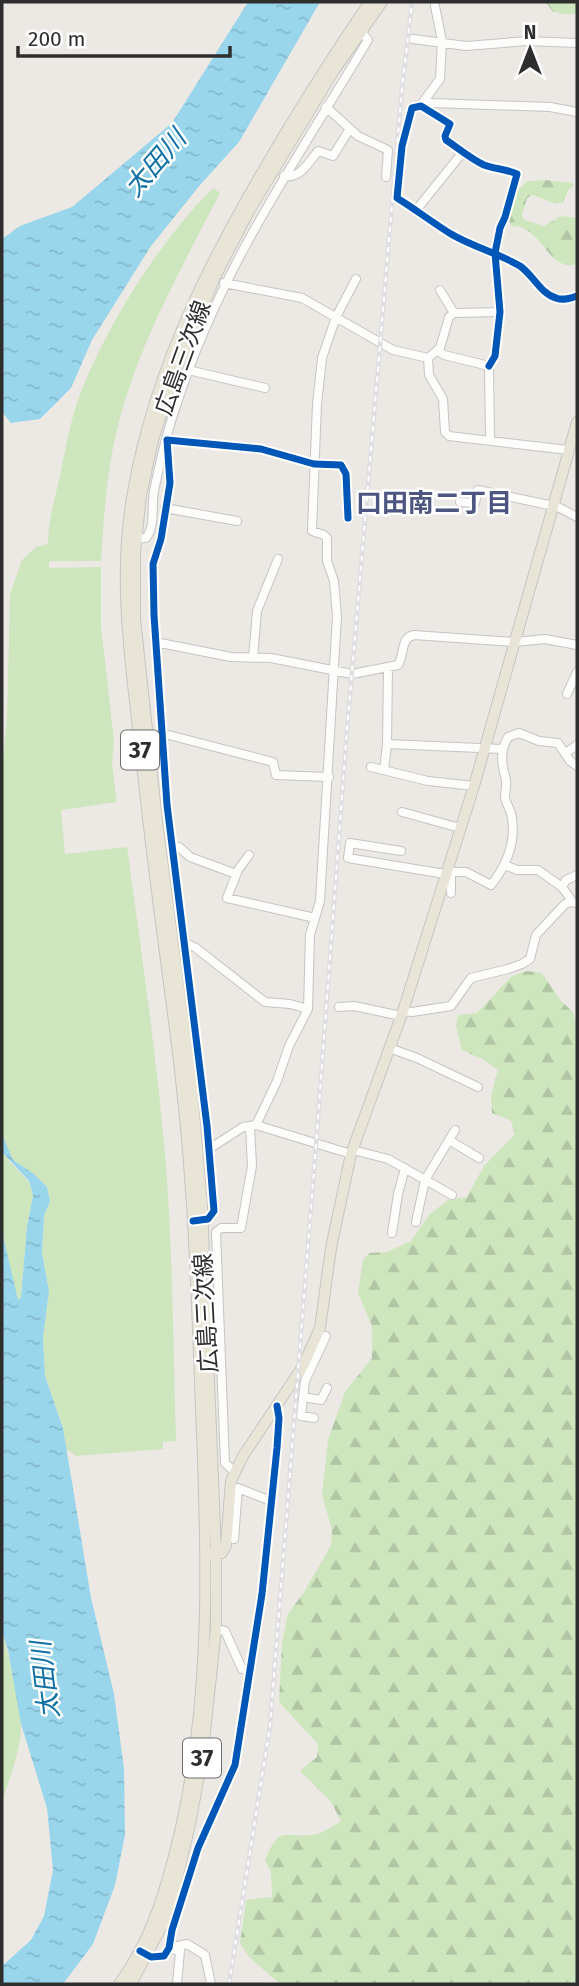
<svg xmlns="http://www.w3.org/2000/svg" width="579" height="1986" viewBox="0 0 579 1986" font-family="'Fira Sans','Noto Sans JP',sans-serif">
<defs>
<pattern id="forest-firs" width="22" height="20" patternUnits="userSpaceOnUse" patternTransform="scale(1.75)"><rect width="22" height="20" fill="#cee6be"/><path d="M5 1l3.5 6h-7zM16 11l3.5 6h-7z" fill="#b1c6a4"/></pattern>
<pattern id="water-ripples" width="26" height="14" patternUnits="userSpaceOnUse" patternTransform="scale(1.75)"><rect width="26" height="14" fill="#99d6ec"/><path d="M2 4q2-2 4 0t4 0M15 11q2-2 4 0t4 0" fill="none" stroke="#84b8cb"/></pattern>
</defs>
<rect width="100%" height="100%" fill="#ece8e4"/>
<path fill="#cee6be" d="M213 188 220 193C183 265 141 339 120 418 107 464 104 513 101 561H49V568L101 567V627L114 740 112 764 117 802 61 810 65 854 127 847C141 949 156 1051 165 1154 173 1249 173 1345 176 1441L163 1442V1449L76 1456 66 1449 63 1427 45 1376 43 1337 49 1291 42 1253 44 1216 50 1201 47 1187 34 1174 13 1161 2 1134V770L7 718 10 595 22 560 36 547 48 544C48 522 55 498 60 476 65 452 69 427 77 403 102 332 159 241 213 188Z
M3 1151 9 1161 29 1182 33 1195 27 1227 21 1297 17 1300 2 1231Z
M2 1632C10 1659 19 1695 21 1723 22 1749 9 1778 2 1803Z"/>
<path fill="url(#forest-firs)" d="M546 2H577V14H566L553 12Z
M545 180 573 183V187L569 189 563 202 556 204 533 195 527 198 522 216 524 220 544 226 561 216 577 218V264C548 273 543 226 512 226L509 222 517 190 528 181Z
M527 971 542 973 561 1001 573 1012 577 1028V1984H280L249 1957 240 1943 246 1900 272 1897 271 1872 265 1861C280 1820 287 1841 317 1834 325 1832 334 1825 341 1821L331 1802 300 1771 317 1757 318 1744 279 1702 282 1642 288 1614 304 1592 331 1545 332 1530 322 1495 328 1440 345 1392 372 1358V1326L358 1293 363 1260 369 1253 387 1252 411 1241 430 1214 448 1200 467 1197 484 1166 515 1134 511 1121 492 1113 491 1095 498 1070 482 1059 462 1050 456 1026 458 1015 477 1013 512 976Z"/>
<path fill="url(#water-ripples)" d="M248 2H320L239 142 200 185 151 246 92 340 71 388 40 419 11 423 2 412V239L20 226 72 207 172 123Z
M2 1134 13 1160 34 1174 47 1187 50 1201 44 1216 42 1253 49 1291 43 1337 45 1376 63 1428 91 1598 114 1694 124 1769 125 1835 115 1885 93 1944 63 1984H2V1966L31 1940 44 1916 53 1870 47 1808 21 1724 8 1650 2 1632V1231L18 1300 21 1297 27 1227 33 1195 29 1181 2 1152Z"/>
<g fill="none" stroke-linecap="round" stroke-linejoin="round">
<g stroke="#c5c4c5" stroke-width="10">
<path id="minor" d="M413 39 466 46 527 41 577 43
M425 101 432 103 550 107 577 112
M423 102 440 79 442 41 435 6
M326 107 358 136 388 150 386 177
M284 176C300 179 309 162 318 151L333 156 349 130
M417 209 463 152
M224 283 302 298 393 350 428 358
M440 290 454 313
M500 312 454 313 449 317 440 348 428 358 429 375 443 399 445 432 449 436 568 450
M437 350 444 355 489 366 490 439
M489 366 495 356 500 312 495 253 500 228 505 217 517 174C506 169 495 169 484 165 471 159 458 148 446 140L445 136 450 124 421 106 412 108 402 146 397 198C415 209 433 223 451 234 473 247 498 253 520 266 533 275 541 294 556 298 563 301 571 298 577 296
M188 370 265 388
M460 502 475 503 478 490 554 506
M554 505 577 517
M165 508 237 521
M130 539 146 538C156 526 151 506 154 491 160 462 167 431 177 403 221 267 296 161 368 40L361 31
M155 642 231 657 271 658 352 674 398 665C405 654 400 638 414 635L515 642 545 639 577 645
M253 658 257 611 278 559
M567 694 577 672
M161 733 273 762 276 775 329 777
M387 744 502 749
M566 753 577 745
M371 767 428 781 474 786
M384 770 387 744 388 669
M402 812 460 828
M172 845 179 847 190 857 236 874
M401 851 350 843 348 858 445 874
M249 855 238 870 227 898 315 918
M505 865 517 870H538L562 887
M446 872H466L491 885C506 866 516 844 512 818 511 810 506 804 505 797 505 791 507 785 506 780 502 764 499 753 508 737L519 733 539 741 558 743 570 761 577 766
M451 873V893
M570 902V898L562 887 566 880 577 875
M184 942 196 948 265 1002 290 1004 308 1009
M339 1007 354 1006 401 1016
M403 1011 412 1012 451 1006 471 978 508 969 522 964 530 959 536 935 565 904 570 902 577 903
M389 1048 417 1058 478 1087
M256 1125 277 1081 289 1046 308 1009 310 935 320 901 337 616 334 581 327 561V538L324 535 312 531 317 404 322 358 336 317 356 279
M449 1140 479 1158
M209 1149 243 1127 256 1125 351 1154
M353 1150 388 1159 452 1195
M197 1221 208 1219 214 1211 207 1126 167 805 154 615 153 564 161 539 170 483 167 440 261 449 314 464 341 465 346 474 348 518
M416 1222 425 1180 455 1130
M392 1233 398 1194 405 1168
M303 1397 321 1400 327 1388
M314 1418 301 1416 305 1381 326 1336
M235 1472 225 1463 216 1232 221 1228H241L252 1166 250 1126
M234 1539 238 1488 271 1501
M216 1629 225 1631 242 1669 249 1671
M169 1948 187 1944 205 1955 211 1984
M172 1949 180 1951 177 1984
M143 1953 151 1957 164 1956 169 1948 172 1930 198 1848 235 1765 262 1594 277 1448 279 1418 277 1406"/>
</g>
<g stroke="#c6c5c4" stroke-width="12">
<path id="major" d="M211 1554 222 1553 226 1545 231 1481 243 1456 303 1366 320 1328 331 1248 351 1154 403 1011 474 786 577 422
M119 1984C153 1938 167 1886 180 1832 212 1692 207 1551 201 1409 197 1302 194 1195 182 1089 176 1030 167 972 160 914 151 849 144 784 137 719 128 643 119 568 133 492 156 360 218 245 286 132 313 88 340 44 370 2
M131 1984 163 1924 175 1888 190 1824 202 1760 216 1629V1554L202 1206 192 1089 157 821 135 619V553L141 495 153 440 171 383 215 277 249 211 333 72 382 2"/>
</g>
<use href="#minor" stroke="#fcfcfb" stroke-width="8"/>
<use href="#major" stroke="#e8e4d6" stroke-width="10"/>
<g stroke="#dfdfe1" stroke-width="4.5">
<path id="rail" d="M229 1984 270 1726 316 1145 346 742 402 88 412 2"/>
</g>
<use href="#rail" stroke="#fff" stroke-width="2" stroke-dasharray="5" stroke-linecap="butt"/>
<g stroke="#fff" stroke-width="11">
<path id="cycleway" d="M489 366 495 356 500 312 495 253 500 228 505 217 517 174C506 169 495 169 484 165 471 159 458 148 446 140L445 136 450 124 421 106 412 108 402 146 397 198C415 209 433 223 451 234 473 247 498 253 520 266 533 275 541 294 556 298 563 301 571 298 577 296
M193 1221 208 1219 214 1211 207 1126 167 805 154 615 153 564 161 539 170 483 167 440 261 449 314 464 341 465 346 474 348 518
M140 1951 151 1957 164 1956 169 1948 172 1930 198 1848 235 1765 262 1594 277 1448 279 1418 277 1406"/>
</g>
<use href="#cycleway" stroke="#0057b8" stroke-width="7"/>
</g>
<g text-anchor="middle" stroke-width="5" stroke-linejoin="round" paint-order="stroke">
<g fill="#fff" stroke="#6d6d6d" stroke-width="2">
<rect x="121" y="730.5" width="38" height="39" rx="5"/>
<rect x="183" y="1738.5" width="38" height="39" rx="5"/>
</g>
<g font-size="23" font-weight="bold" fill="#2e2e2e">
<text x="140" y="758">37</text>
<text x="202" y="1766">37</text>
</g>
<g font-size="24" fill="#2e2e2e" stroke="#fff">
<text transform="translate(183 358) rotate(-70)" y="8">広島三次線</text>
<text transform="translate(206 1313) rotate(-93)" y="8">広島三次線</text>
</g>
<g font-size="26" font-style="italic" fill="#0d6fa3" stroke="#fff">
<text transform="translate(155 163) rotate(-49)" y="9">太田川</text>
<text transform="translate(45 1680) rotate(-97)" y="9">太田川</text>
</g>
<g font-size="26" font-weight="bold" fill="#4d5680" stroke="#fff">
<text x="434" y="512">口田南二丁目</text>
</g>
</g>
<rect width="579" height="1986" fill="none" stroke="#2e2e2e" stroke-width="7"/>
<g transform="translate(530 49)" stroke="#ffffff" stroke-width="5" paint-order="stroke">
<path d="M0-5L12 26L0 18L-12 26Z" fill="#2e2e2e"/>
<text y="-10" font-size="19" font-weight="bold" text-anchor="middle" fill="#2e2e2e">N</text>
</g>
<path d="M18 46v10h212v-10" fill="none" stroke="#2e2e2e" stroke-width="3.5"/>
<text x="28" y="46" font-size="21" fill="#2e2e2e" stroke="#ffffff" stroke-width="5" paint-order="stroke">200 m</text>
</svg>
